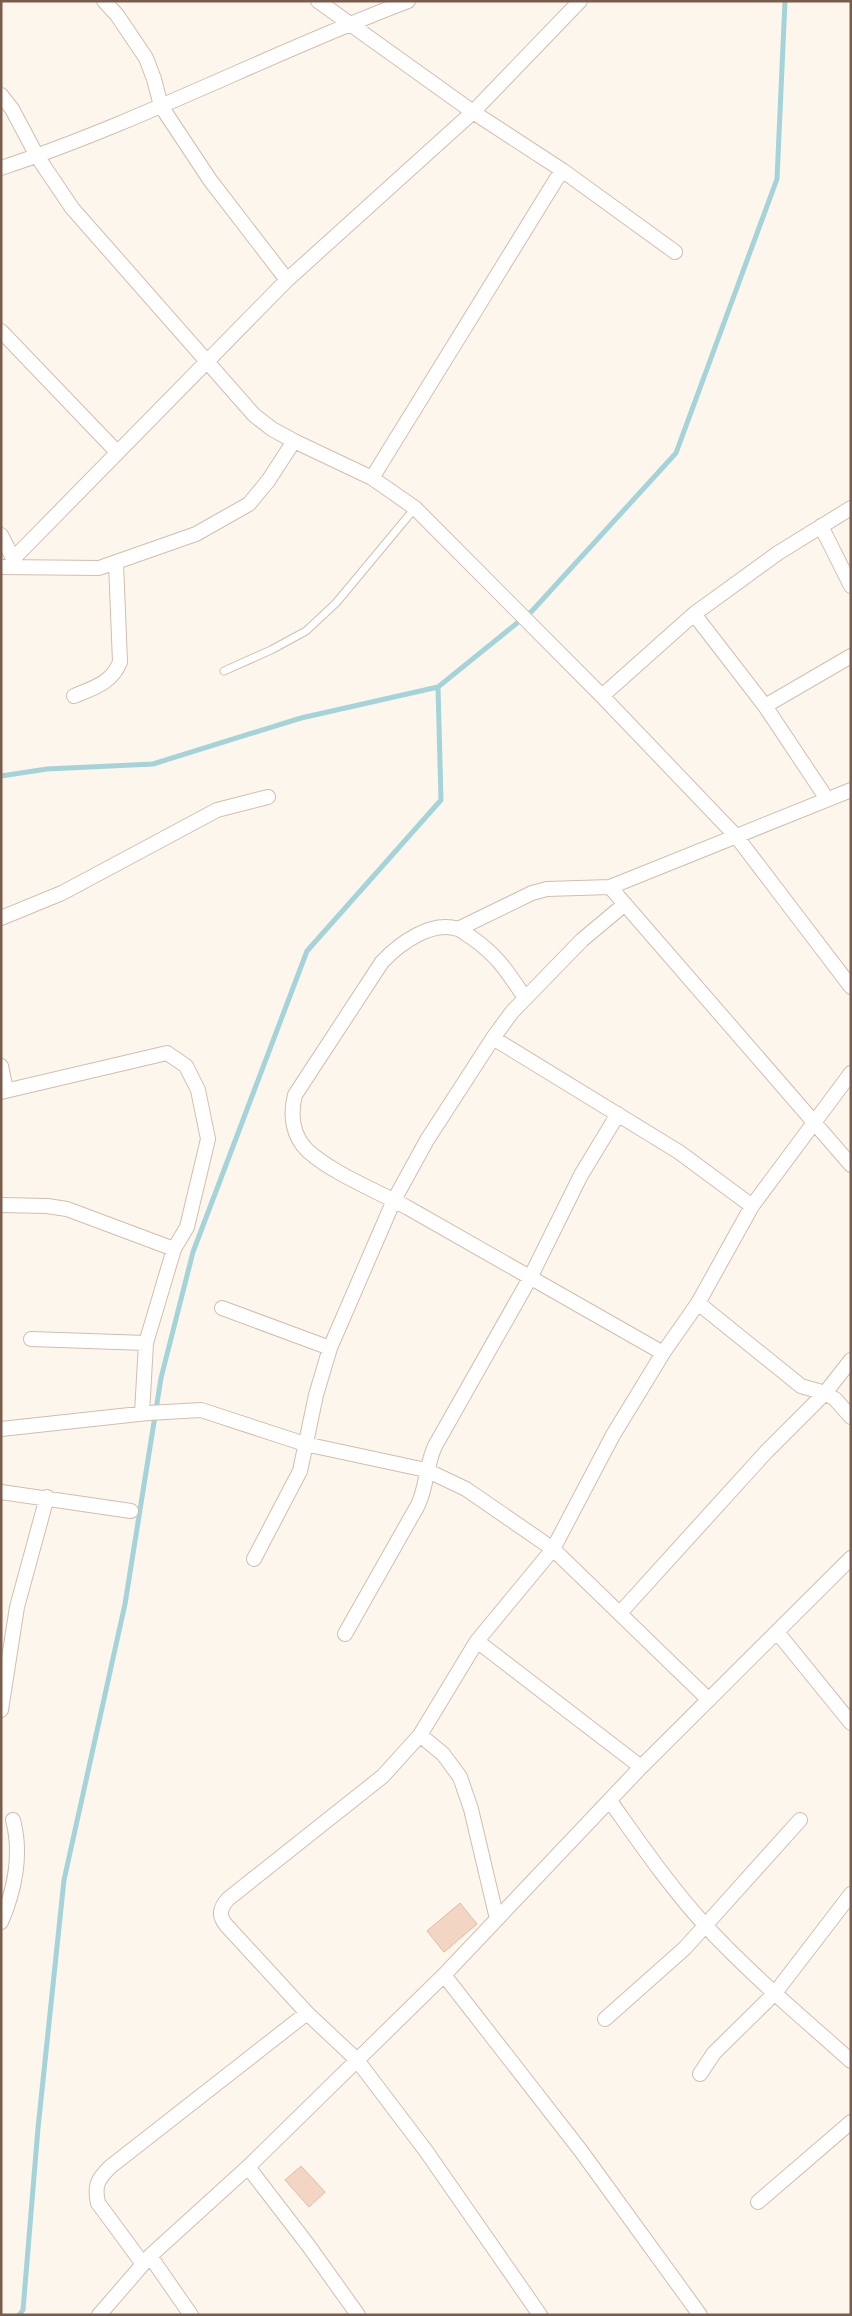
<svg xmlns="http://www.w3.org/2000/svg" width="852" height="2316" viewBox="0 0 852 2316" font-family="'Roboto Condensed',sans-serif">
<rect width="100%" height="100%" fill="#fdf6ec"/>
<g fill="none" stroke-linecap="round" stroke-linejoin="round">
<path stroke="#a5d3da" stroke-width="5" d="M1 776 47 769 153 764 301 718 438 687
M19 2315 23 2310 38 2128 64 1880 125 1604 161 1378 193 1252 307 951 441 800 438 687 532 611 676 453 777 179 785 1"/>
</g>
<path fill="#f3d5c3" stroke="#e6bba3" d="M460 1903 477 1924 444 1952 427 1931Z
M301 2166 325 2192 309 2207 285 2180Z"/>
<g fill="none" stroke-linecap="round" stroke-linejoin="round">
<g stroke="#d1beb0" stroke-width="9">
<path id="lane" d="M224 671 271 650 306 631 336 603 415 508"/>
</g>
<g stroke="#d1beb0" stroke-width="16">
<path id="street" d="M104 1 117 15 146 58 154 79 161 106 210 180 287 280
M318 1 473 112 562 170 675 252
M1 95 12 109 37 156 72 208 254 415 272 429 294 441 372 478 415 508 602 696 736 836 851 987
M1 168C140 122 271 53 408 1
M1 331 117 452
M372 478 562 170
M821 526 851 586
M1 535 17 566
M13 559 287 280 473 112 580 1
M1 567 99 568 196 534 249 504 268 481 294 441
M694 614 765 706 827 799
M74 696C93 688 112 683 120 662L116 563
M602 696 694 614 778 553 851 508
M765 706 851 656
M610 887 851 1165
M1 918 62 893 217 810 268 797
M458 929 532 893 547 889 610 887 851 790
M525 998C507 971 498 956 471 937 467 935 462 930 458 929 431 920 399 944 382 962L295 1095C290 1114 292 1136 308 1151 335 1175 378 1191 410 1209 494 1257 579 1305 663 1353
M493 1038 679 1152 752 1206
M1 1066 6 1090
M1 1092 167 1053 186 1066 198 1090 208 1139 187 1227 174 1249 146 1343 142 1413
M1 1205 47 1206 67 1209 174 1249
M698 1303 801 1386 825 1393 835 1399 851 1417
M222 1308 330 1348
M31 1339 146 1343
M1 1429 148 1413 201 1410 305 1444 426 1470 466 1489 553 1549 709 1700
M1 1492 131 1511
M254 1559 300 1471 316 1395 330 1348 394 1200 427 1140 493 1038 512 1012 582 940 625 904
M620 1613 766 1452 825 1393 851 1360
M777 1632 851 1723
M345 1634 418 1505C427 1486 426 1465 435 1446L530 1278 581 1175 618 1114
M477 1641 641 1767
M1 1710 17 1607 47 1497
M420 1735 443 1754 460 1777 471 1809 497 1919
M610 1801C640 1843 670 1887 705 1925 750 1974 802 2017 851 2061
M1 1922C15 1890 22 1853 13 1820
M444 1975 581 2151 700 2315
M605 2019 685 1948 800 1820
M700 2074 714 2053 775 1993 851 1894
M248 2167 308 2245 358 2315
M758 2202 851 2122
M150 2256 191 2315
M143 2264 98 2203C94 2185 98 2179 110 2167L307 2013
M99 2315 150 2256 248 2167 444 1975 641 1767 851 1558
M540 2315 426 2151 357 2060 307 2013 226 1925C218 1915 220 1908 228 1899L383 1776 420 1735 477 1641 553 1549 613 1435 663 1353 698 1303 752 1206 851 1073"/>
</g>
<use href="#lane" stroke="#fff" stroke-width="7"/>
<use href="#street" stroke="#fff" stroke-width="14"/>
</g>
<rect width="852" height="2316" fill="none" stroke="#7a5c4d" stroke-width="5"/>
</svg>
